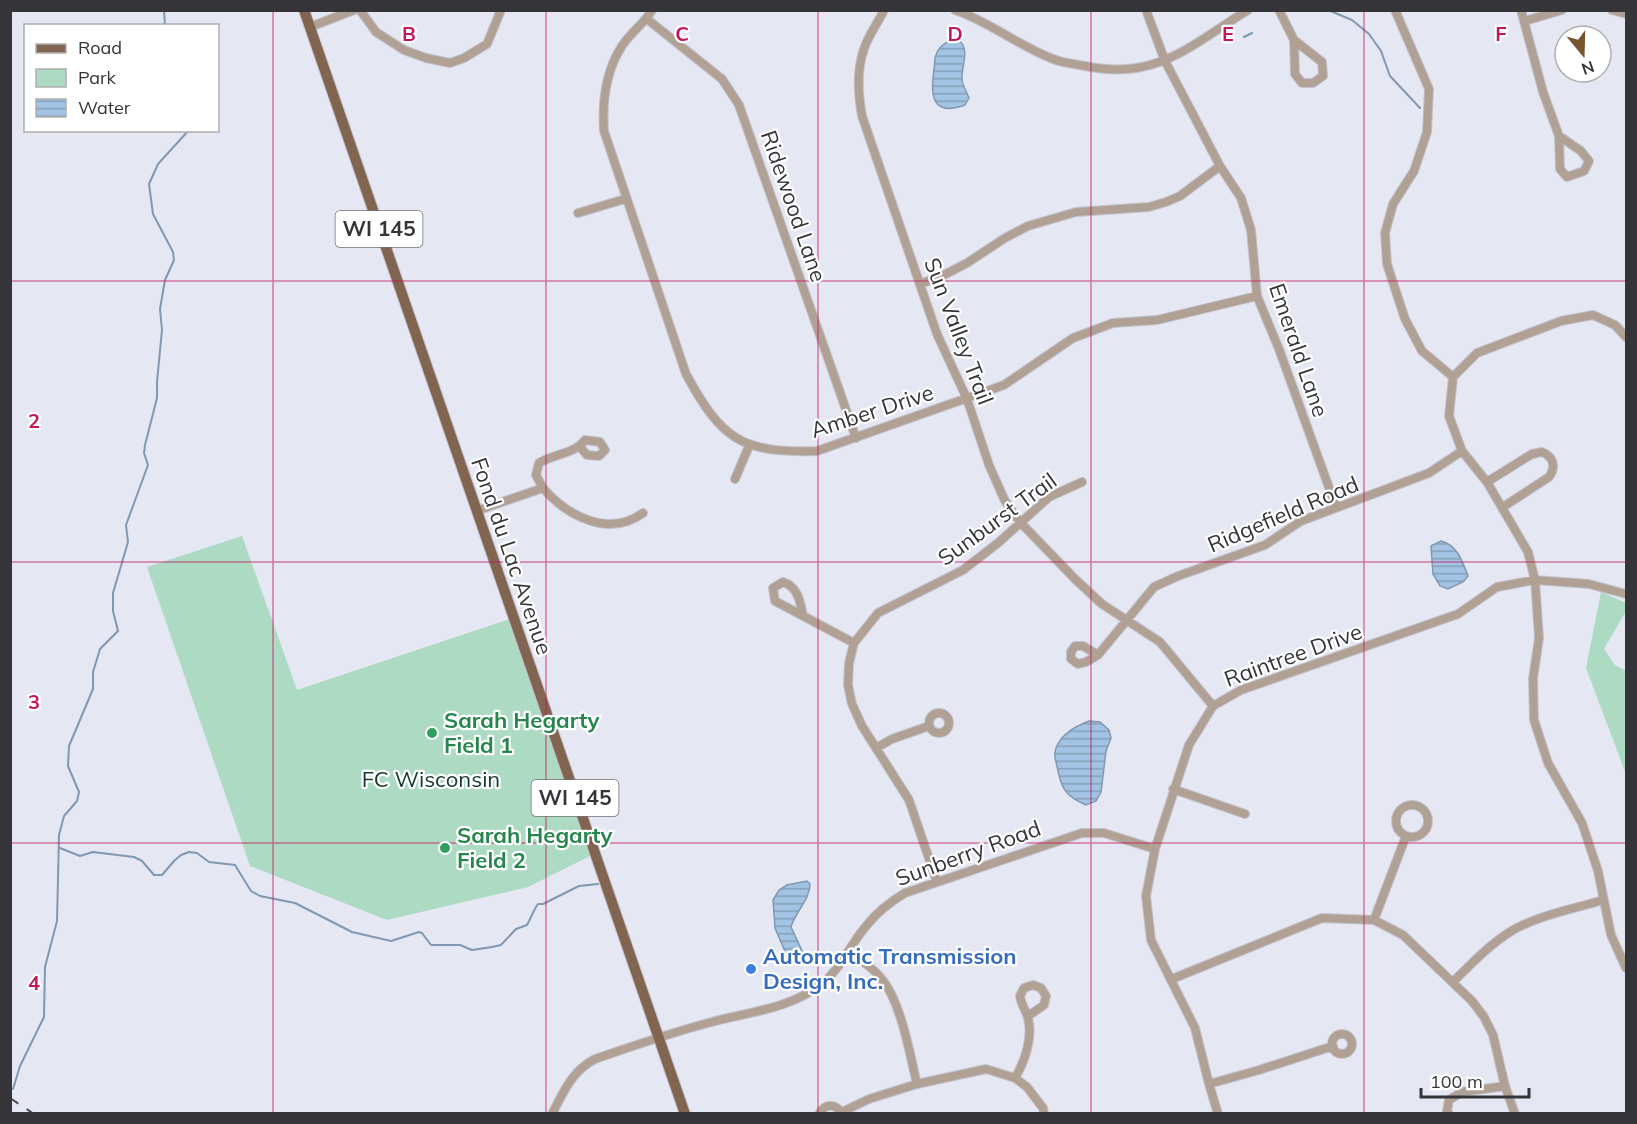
<svg xmlns="http://www.w3.org/2000/svg" width="1637" height="1124" viewBox="0 0 1637 1124" font-family="Mulish,sans-serif">
<defs>
<pattern id="water-rules" width="6" height="5" patternUnits="userSpaceOnUse" patternTransform="scale(1.5)"><rect width="6" height="5" fill="#a2c3e3"/><path d="M0 2.5h6" fill="none" stroke="#859fb9"/></pattern>
</defs>
<rect width="100%" height="100%" fill="#e5e7f3"/>
<path fill="#acdac3" d="M242 536 297 690 513 618 594 854 528 887 387 920 250 866 147 567Z
M1601 592 1626 603V611L1604 649 1615 665 1626 671V774L1586 668Z"/>
<path fill="url(#water-rules)" stroke="#8198b0" stroke-width="1.5" d="M958 39C971 50 961 65 962 80 963 86 967 93 969 98L965 105C932 117 930 96 934 69 935 65 934 59 936 55 939 45 949 40 958 39Z
M1441 541C1457 545 1462 560 1468 576L1463 582 1448 589 1440 586 1433 574 1431 546Z
M1089 721 1100 722 1109 730 1111 738 1106 751 1101 792 1096 801 1086 805C1065 796 1061 788 1057 766 1056 762 1054 756 1055 752 1058 736 1076 726 1089 721Z
M807 881 810 884C810 900 795 912 791 927L804 955 800 961 796 962 787 956 775 928 773 900 779 890 787 885Z"/>
<g fill="none" stroke-linecap="round" stroke-linejoin="round">
<path stroke="#8198b0" stroke-width="2" d="M164 10 165 26
M1328 10 1352 20 1369 34 1381 51 1390 76 1420 108
M1244 37 1252 33
M60 848 80 856 93 852 134 857 142 861 154 875H162L174 861 181 855 189 852 197 853 209 862 235 865 251 891 260 896 295 903 352 932 391 941 419 932 422 933 431 945H460L472 950 492 947 501 945 516 929 527 925C531 918 533 911 538 904H543L579 886 598 884
M13 1089 20 1066 44 1017 45 967 57 921 59 835 64 816 77 801 79 792 68 766 69 746 93 689V672L100 649 118 631 113 611V593L128 542 126 525 148 465 144 453 145 445 157 398V382L162 330 160 309 165 280 174 260 173 252 153 214 149 184 158 164 189 130"/>
<g stroke="#c2c3ce" stroke-width="10">
<path id="minor" d="M360 10 376 32 404 50 426 58 450 63 464 58 487 44 501 10
M652 10C644 24 630 33 622 46 605 72 602 101 604 131L686 374C722 440 741 453 817 451L1004 385 1073 338 1113 323 1157 320 1257 296
M884 10C878 23 868 36 864 49 856 71 858 94 862 116L937 334 967 399 989 465 1005 501 1020 522 1075 579 1102 604 1160 642 1213 706
M955 10C990 22 1019 46 1053 59 1063 63 1075 64 1085 66 1157 81 1191 45 1248 10
M1146 10 1165 61 1220 166 1241 198 1251 230 1257 296 1279 349 1336 507
M1279 10 1294 40 1322 62 1323 76 1313 83H1302L1295 74 1294 40
M1395 10 1429 89 1427 132 1414 171 1393 204 1385 233 1387 264 1405 319 1422 351 1453 377
M1521 10 1543 92 1559 136 1560 169 1567 177 1584 171 1589 161 1581 151 1559 136
M1612 10 1626 14
M647 19 722 79 739 105 856 438
M1525 21 1562 10
M310 27 354 10
M578 213 625 199
M920 284 942 276 967 263 1005 238 1028 226 1076 212 1149 207 1166 202 1180 196 1220 166
M1626 337 1615 325 1593 315 1561 321 1477 353 1453 377 1449 416 1462 451 1487 482 1528 552 1535 580 1539 638 1533 679 1534 720 1548 763 1582 823 1598 871 1611 935 1626 968
M735 479 749 446
M1487 482 1532 454 1542 452C1554 457 1556 467 1549 477L1503 507
M543 488 536 475 539 463C553 454 575 454 585 440L600 442 605 450 599 456 587 455 580 447
M476 511 543 488C567 516 609 538 643 513
M803 616C800 601 798 587 783 582L773 588 775 601 854 643
M1098 655 1083 646H1075L1071 652V659L1078 664 1086 662 1098 655 1154 587 1178 576 1265 545 1301 521 1429 473 1462 451
M929 723a10 10 0 1 1 20 0a10 10 0 1 1-20 0Z
M876 748 892 739 929 726
M1173 789 1245 814
M1396 821a16 16 0 1 1 32 0a16 16 0 1 1-32 0Z
M937 882 909 800 862 726 852 704 848 685 849 663 854 643 878 613 963 570 998 543 1049 497 1082 482
M1374 920 1406 836
M848 952C860 959 872 967 881 978 901 1001 910 1055 917 1084
M1172 979 1322 918 1374 920 1403 935 1472 1001 1484 1017 1493 1035 1505 1086 1515 1114
M1453 982C1472 963 1490 944 1513 930 1540 915 1573 909 1603 900
M1332 1044a10 10 0 1 1 20 0a10 10 0 1 1-20 0Z
M1015 1078C1025 1061 1033 1038 1028 1018 1026 1010 1021 1005 1020 996L1024 988 1033 985 1041 988 1046 996 1044 1005 1028 1016
M1209 1084 1259 1070 1333 1046
M842 1112 869 1099 917 1084 986 1069 1015 1078 1027 1087 1043 1108 1044 1114
M552 1114C564 1091 572 1071 595 1059 633 1046 670 1033 708 1023 747 1012 786 1010 819 986 841 970 850 944 867 925 878 911 890 902 905 893L1082 833H1104L1155 849
M819 1114C825 1103 836 1103 842 1114
M1218 1114 1209 1084 1195 1028 1151 940 1146 896 1155 849 1189 745 1213 706 1241 690 1458 614 1497 587 1535 580 1589 584 1626 594
M1449 1114 1447 1111 1449 1100 1462 1092 1505 1086"/>
</g>
<g stroke="#c2c3ce" stroke-width="12">
<path id="major" d="M304 10 685 1114"/>
</g>
<use href="#minor" stroke="#b1a195" stroke-width="8"/>
<use href="#major" stroke="#826550" stroke-width="10"/>
<path stroke="#49494f" stroke-width="2" stroke-dasharray="10 10" stroke-linecap="butt" d="M10 1098 34 1114"/>
</g>
<path fill="none" stroke="#c2185b" stroke-width="1.5" stroke-opacity="0.55" d="M273 10V1114M546 10V1114M818 10V1114M1091 10V1114M1364 10V1114M10 281H1626M10 562H1626M10 843H1626"/>
<g fill="#2e9e5b" stroke="#fff" stroke-width="2">
<circle cx="432" cy="733" r="6"/>
<circle cx="445" cy="848" r="6"/>
</g>
<circle fill="#3f7fe0" stroke="#fff" stroke-width="2" cx="751" cy="969" r="6"/>
<g text-anchor="middle" stroke-width="4.5" stroke-linejoin="round" paint-order="stroke">
<g fill="#fff" stroke="#717174" stroke-width="1.5">
<rect x="335.5" y="211" width="87" height="36" rx="4.5"/>
<rect x="531.5" y="780" width="87" height="36" rx="4.5"/>
</g>
<g font-size="21" font-weight="bold" fill="#343439">
<text x="379" y="236">WI 145</text>
<text x="575" y="805">WI 145</text>
</g>
<g font-size="22" fill="#343439" stroke="#fff">
<text transform="translate(794 206) rotate(71)" y="8">Ridewood Lane</text>
<text transform="translate(959 331) rotate(69)" y="8">Sun Valley Trail</text>
<text transform="translate(1299 350) rotate(71)" y="8">Emerald Lane</text>
<text transform="translate(872 411) rotate(-18)" y="8">Amber Drive</text>
<text transform="translate(1283 514) rotate(-23)" y="8">Ridgefield Road</text>
<text transform="translate(997 519) rotate(-36)" y="8">Sunburst Trail</text>
<text transform="translate(512 556) rotate(71)" y="8">Fond du Lac Avenue</text>
<text transform="translate(1293 655) rotate(-20)" y="8">Raintree Drive</text>
<text transform="translate(968 853) rotate(-20)" y="8">Sunberry Road</text>
</g>
<g font-size="22" font-weight="bold" fill="#27864d" stroke="#fff" text-anchor="start">
<text x="444" y="728">Sarah Hegarty<tspan x="444" dy="25">Field 1</tspan></text>
<text x="457" y="843">Sarah Hegarty<tspan x="457" dy="25">Field 2</tspan></text>
</g>
<g font-size="22" fill="#143a2b" stroke="#fff">
<text x="431" y="787">FC Wisconsin</text>
</g>
<g font-size="22" font-weight="bold" fill="#366cbe" stroke="#fff" text-anchor="start">
<text x="763" y="964">Automatic Transmission<tspan x="763" dy="25">Design, Inc.</tspan></text>
</g>
</g>
<g font-size="20" text-anchor="middle" font-weight="bold" fill="#c2185b" stroke="#fff" stroke-width="4.5" stroke-linejoin="round" paint-order="stroke">
<text x="409" y="41">B</text>
<text x="682" y="41">C</text>
<text x="955" y="41">D</text>
<text x="1228" y="41">E</text>
<text x="1501" y="41">F</text>
<text x="34" y="428">2</text>
<text x="34" y="709">3</text>
<text x="34" y="990">4</text>
</g>
<rect width="1637" height="1124" fill="none" stroke="#343439" stroke-width="24"/>
<rect x="24" y="24" width="195" height="108" fill="#ffffff" stroke="#aeaeb0" stroke-width="1.5"/>
<rect x="36" y="44" width="30" height="9" fill="#826550" stroke="#aeaeb0" stroke-width="1.5"/>
<text x="78" y="54" font-size="18" fill="#343439">Road</text>
<rect x="36" y="69" width="30" height="18" fill="#acdac3" stroke="#aeaeb0" stroke-width="1.5"/>
<text x="78" y="84" font-size="18" fill="#343439">Park</text>
<rect x="36" y="99" width="30" height="18" fill="url(#water-rules)" stroke="#aeaeb0" stroke-width="1.5"/>
<text x="78" y="114" font-size="18" fill="#343439">Water</text>
<g transform="translate(1583 54) rotate(161)"><circle r="28" fill="#ffffff" stroke="#aeaeb0" stroke-width="1.5"/>
<path d="M0-4.5L10 22L0 15L-10 22Z" fill="#77552d"/>
<text y="-9" font-size="16" font-weight="bold" text-anchor="middle" fill="#343439">N</text>
</g>
<path d="M1421 1088v9h108v-9" fill="none" stroke="#343439" stroke-width="3"/>
<text x="1430" y="1088" font-size="18" fill="#343439" stroke="#ffffff" stroke-width="4.5" paint-order="stroke">100 m</text>
</svg>
